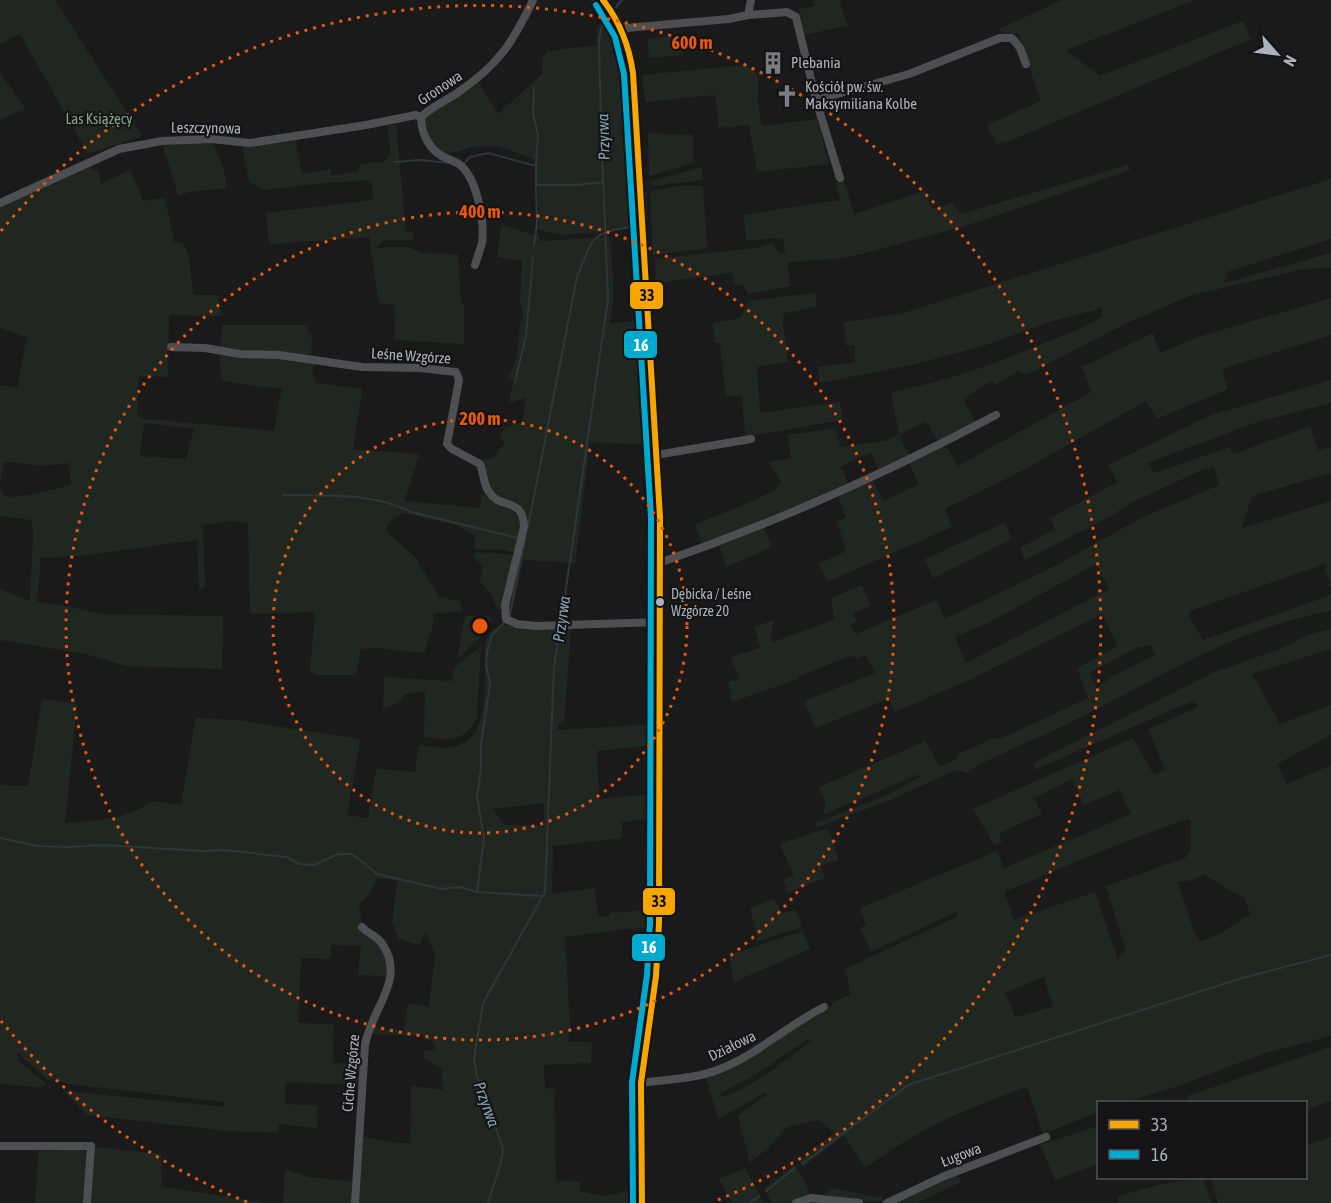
<svg xmlns="http://www.w3.org/2000/svg" width="1331" height="1203" viewBox="0 0 1331 1203" font-family="'Asap Condensed',sans-serif">
<rect width="100%" height="100%" fill="#1a1a1a"/>
<path fill="#202721" fill-rule="evenodd" d="M0 0H55L142 136 88 154 20 34 0 44Z
M814 0H843L839 2 848 25 805 35 799 9 815 6Z
M1062 0H1195L1066 50 1100 76 1243 21 1251 39 1072 115 1009 141 996 144 987 125 1041 101C1032 79 1027 56 1018 33L1003 34 999 29Z
M601 9 617 30 624 54 628 97 632 109 633 140 628 144V150L634 153 637 197 635 202 632 203 631 208 635 209 638 214V228L562 235 539 230 538 190 534 159 498 146 473 147 448 154 441 152 430 140 425 129 424 116 447 104 479 83 498 114 542 74 543 58 548 51 597 45V30L603 18 597 10Z
M681 35 683 55 649 58 647 39Z
M744 65C764 72 757 86 758 102 759 110 761 118 762 126L817 119 829 164 757 172 749 125 719 128 715 95 645 102 642 75Z
M0 73 25 108 0 120Z
M396 125 406 231 414 232 412 240H384L377 246 379 249 385 247H409L422 253 458 254 461 304H464V344L395 340 394 305 379 303 369 237 269 244 266 213 373 200 372 180 325 183 263 190 249 181 242 146 288 142 295 139 302 174 330 169 332 175 356 172 360 165 374 162 383 163 391 154 387 126Z
M648 133 693 135V163L649 176Z
M184 143H213L223 167 227 188 195 191 178 195 163 146Z
M1128 165 1130 170 978 222 925 237 846 258 787 262 791 286 748 294 743 285H734L732 273 656 283 655 259 757 248 771 243 782 255 785 252 783 240 772 238 746 241 744 215 840 200 836 183 844 181 854 214 925 191 932 209 953 203 961 214Z
M87 167 99 171 101 184 130 170 143 201 165 198 174 242H182L189 255 193 295H218L221 316 169 315 168 377 139 376 137 414 139 418 274 431 282 388 260 387 222 381 219 353 291 359 316 364 312 370 315 383 362 389 353 449 419 454 405 501 480 508 482 495C518 510 527 512 515 553L506 550 474 549 476 536 456 525 403 513 388 523 386 531 415 557 439 597 460 601 462 611 433 614V625L424 653 375 648 361 649 355 675H317L310 672 315 612 250 614 248 523 229 521 203 525 205 586 199 590 197 540 87 555 41 558 37 602 61 605 103 614 223 616 222 669 126 666 85 654 0 640V589L30 601 33 535 32 520 0 516V489L6 497 30 495 71 485 69 463 40 466 4 461 0 484V385L17 388 27 337 0 328V206L34 192ZM144 423 194 429 186 459 140 456Z
M702 167 703 180 652 186 651 181Z
M1331 179V239L1227 272 1224 283 1331 253V268L1304 269 1192 295 1129 322 1026 375 1018 371 995 385 991 381 963 399 976 423 939 443 926 421 899 435 910 457 880 472 871 453 840 466 849 485 702 545 695 524 737 508 775 490 781 481 769 462 791 458 788 435 836 428 840 447 886 441 899 434 891 392C945 382 998 363 1049 341 1067 334 1086 327 1103 316L1102 308 1053 321 986 345 916 364 819 383 818 367 855 362 854 345 846 346 844 322 900 314Z
M681 186H703L707 248 653 255 650 191Z
M501 225 539 236 540 241 610 237 614 294 610 323 642 321 650 445 590 442 575 563 523 560 510 620 507 614 525 517 493 495 489 489 481 462 484 459H492L505 443 500 437 504 428 522 422 526 398 509 403 514 380 508 379 517 358 520 325 523 316 520 300 522 261 497 257Z
M815 293 817 306 782 314 788 362 757 367 760 413 840 402 843 420 745 437 742 395 726 397 720 343H715L713 323 741 318 748 301Z
M1331 298V335L1222 369 1228 389 1157 419 1146 401 1014 475 945 509 952 527 827 582 819 564 846 551 837 522 846 517 838 496 873 481 884 501 919 484 909 463 943 446 949 450 958 466 1091 392 1082 367 1153 333 1160 353 1198 337Z
M222 325H307L308 333H312L311 358C282 351 251 352 221 348Z
M1331 380V403L1260 421 1147 463 1155 473 1229 447 1234 454 1310 426 1318 450 1331 447V473L1252 496 1242 528 1331 501V587L1324 564 1190 611 1189 617 1203 640 1331 595V611C1244 626 1169 672 1091 712 1054 731 1016 747 978 765L968 773 957 770 890 800 816 828 815 823 887 795 923 775H917L823 815 826 802 819 787 926 741 939 767 959 758 958 754 996 737 998 740 1088 698 1077 668 1118 646 1102 614 969 680 895 712 888 699 816 728 804 701 875 673 866 655 857 658 850 656 799 676 798 679 732 702 728 682 739 679 731 657 760 648 754 627 774 620 770 640 773 642 834 620 831 598 862 585 871 606 852 613 857 622 850 625 856 634 936 600 945 619 1051 568 1143 517 1219 485 1214 467 1202 470 1132 502 1111 516 1025 560 1020 548 1055 529 1050 518 1118 482 1108 465 1211 415ZM1096 564 1109 589 966 663 955 637 986 624ZM1151 645 1155 655 1111 677 1097 688 1089 673 1136 648Z
M1004 523 1012 539 933 578 925 559Z
M764 528 772 547 726 567 719 546Z
M474 552 510 554 515 559 503 609H497L491 593 480 582 483 566 473 557Z
M465 616H489L492 621 482 636 457 659Z
M507 625 530 628H571L564 723 558 724 557 730 655 724V745L597 751 599 799 654 794V818L622 822V838L553 846 552 894 595 888 598 917 610 916V913L650 910 655 911V928L627 929 565 937 570 1026 568 1042H592L591 1063 544 1065 545 1088 554 1089 556 1180 580 1182V1191C601 1197 611 1198 632 1188L635 1203H358L363 1137 396 1143H410L411 1086 443 1090 441 1081 443 1069 423 1058 424 1051 435 1050 433 1041 425 1040V1036L372 1034 374 1028 404 1030 408 1004 429 1006 435 956 426 931 419 945 398 939 392 922 397 881 378 878 368 895 359 904 362 925H358L364 933 380 944 391 972 386 980 384 976 358 975 361 946 332 945 330 959 301 958 298 1023 334 1024 333 1063 361 1064 359 1085 286 1082 284 1098 286 1104 318 1106 317 1128 279 1124 278 1133 227 1131 87 1115 64 1091 223 1107 224 1102 69 1084 51 1079 48 1080 17 1052 18 1061 48 1085 38 1087 0 1084V785L28 786 42 699 77 704 65 823C98 820 124 821 152 801L181 805 196 718 237 720 360 739 347 815 368 818 376 769 415 772 419 745C431 746 446 750 457 746 490 736 484 687 485 660 485 653 484 643 488 636 491 629 500 626 507 625ZM544 803V825H505L492 809Z
M1331 629V649L1252 674 1280 724 1331 705V735L1277 764 1287 784 1331 765V1036L1262 1054 1181 1085 1127 1102H1098V1112L1043 1134 1027 1087C984 1103 942 1118 904 1142 890 1150 878 1159 865 1168L844 1135 803 1167 799 1161 834 1133 819 1120 787 1127 768 1148 750 1163 738 1115 766 1096V1092L718 1119 706 1077 740 1064 769 1047 815 1014 828 1009 834 1002 851 994 845 969 958 916 956 912 871 952 860 928 866 925 860 908 997 851 1004 868 1131 814 1120 790 1084 805 1072 779 1034 798 1042 814 999 833 1002 842 994 845 973 809 1133 738 1154 775 1165 770 1149 729 1198 707 1195 700 1034 770 1033 763 1215 672 1280 649 1310 634ZM1186 819 1191 821V850L1185 858 1106 886 1126 951 1117 958 1095 892 1014 920 1004 892 1107 849ZM1203 874 1245 899 1250 914 1218 935 1201 941 1195 935 1178 882 1193 880ZM1044 977 1053 1007 1015 1017 1005 993ZM808 1039 812 1041C785 1060 752 1088 722 1097L720 1093 755 1075Z
M481 646 477 717C465 743 449 740 424 737L425 691 405 694 398 703 383 709 384 677 452 681 455 667Z
M828 828 839 860 821 866 825 878 788 893 783 880 794 876 780 844Z
M774 899 782 913 796 910 802 927 758 941 750 908Z
M803 931 810 949 734 982 729 955Z
M1331 1047V1101L1306 1109V1102H1189L1187 1096Z
M1098 1126V1164L1055 1180 1040 1145Z
M1331 1137V1203H1218L1211 1178H1306V1145Z
M94 1147 161 1154V1177L163 1187 266 1203H89Z
M84 1149C93 1162 84 1188 83 1203H35L39 1151Z
M794 1165 805 1181 809 1195 789 1203H771L765 1188Z
M745 1168 764 1203H732L719 1179Z
M285 1169 308 1177 355 1182 352 1203H283Z
M957 1173 961 1182 917 1203H895Z
M1203 1178 1212 1203H1118V1196L1162 1184Z
M830 1188C849 1190 865 1196 884 1198L882 1202 854 1200 824 1195Z"/>
<g fill="none" stroke-linecap="round" stroke-linejoin="round">
<path stroke="#2d363c" stroke-width="2" d="M592 0 594 2
M616 7 622 0
M534 88 533 113 538 135 536 165
M395 162 420 160 449 163
M463 165 470 157 488 153 536 166V185H576L604 182
M645 193 646 225
M534 246 537 224 536 185
M515 382 526 336 533 257
M283 495C325 496 373 492 411 512L518 538
M528 527 577 277C594 235 590 233 636 226
M509 618 526 535
M505 622 492 635 487 652 486 664 490 684 481 744V767L477 797 484 838 477 892 543 896
M561 623 608 299 601 127 599 40 601 30 607 16
M0 838 38 846 67 847 104 845 201 851 224 850 286 857 299 864 314 865 338 854H352L377 874 442 889 460 887 477 892
M802 1164 908 1085 1242 978 1331 955
M766 1191 795 1168
M488 1203 501 1162 503 1148 477 1077 474 1059 483 1003 545 892 554 667 560 629
M750 1203 759 1196"/>
<path stroke="#4e4f53" stroke-width="8" d="M748 15 787 12 796 17 816 100 840 178
M623 30 626 28 729 19 748 15 751 0
M816 100 909 74 1000 38H1012L1020 48 1026 64
M0 203 119 149 162 141 211 139 250 143 366 125 416 115 421 117
M475 265C477 258 480 250 482 243 485 221 477 178 459 164 454 161 447 159 442 156 428 148 421 132 421 117 432 106 448 100 460 91 499 64 513 42 533 0
M171 347 205 348 240 354 279 355 362 367 420 368 456 372 459 380 447 444 452 449 480 464C484 473 483 484 489 492 500 510 523 496 524 527L505 605 506 619 517 624 536 626 659 622
M656 455 751 439
M659 563C775 523 887 473 996 415
M641 1083C667 1079 696 1079 720 1069 758 1054 788 1025 824 1007
M0 1146H91L87 1203
M355 1203 365 1045C371 1009 406 980 383 945 378 936 368 934 362 927
M796 1203 811 1198 859 1203
M887 1203 942 1177 1046 1137"/>
<path stroke="#4e4f53" stroke-width="9" d="M603 0C621 22 629 44 633 73L660 517 659 923 656 976 641 1083 642 1203"/>
<g stroke="#141416" stroke-width="10">
<path id="bus-1" d="M603 0C620 22 629 45 633 73L660 517 659 923 656 976 641 1083 642 1203"/>
</g>
<g stroke="#141416" stroke-width="10">
<path id="bus-2" d="M596 5 615 37 624 74 651 517 650 923 647 975 632 1082 633 1203"/>
</g>
<use href="#bus-1" stroke="#f7a600" stroke-width="6"/>
<use href="#bus-2" stroke="#00a9ce" stroke-width="6"/>
</g>
<g fill="none" stroke="#e8590c" stroke-width="3" stroke-dasharray="3 6">
<circle cx="480" cy="626" r="207"/>
<circle cx="480" cy="626" r="414"/>
<path d="M247 1202A621 621 0 0 1 1 1021M1 231A621 621 0 1 1 713 1202"/>
</g>
<defs>
<g id="building-bare" transform="scale(1.8)"><path d="M-4-6H4V6H1V3H-1V6H-4ZM-2.5-4.3h1.7v1.8h-1.7ZM.8-4.3h1.7v1.8H.8ZM-2.5-1h1.7V.8h-1.7ZM.8-1h1.7V.8H.8Z" fill="#797c82" stroke="#141416" stroke-width="2.5" paint-order="stroke"/></g>
<g id="church-bare" transform="scale(1.8)"><path d="M-1.2-6h2.4v3.5h3.3v2.4h-3.3V6h-2.4V-.1h-3.3v-2.4h3.3Z" fill="#797c82" stroke="#141416" stroke-width="2.5" paint-order="stroke"/></g>
</defs>
<g fill-rule="evenodd">
<use href="#building-bare" x="773" y="63"/>
<use href="#church-bare" x="787" y="96"/>
</g>
<circle fill="#acb1ba" stroke="#141416" stroke-width="2" cx="660" cy="602" r="5"/>
<g text-anchor="middle" stroke-width="4.5" stroke-linejoin="round" paint-order="stroke">
<g font-size="14" fill="#acb1ba" stroke="#141416" text-anchor="start">
<text x="671" y="599">Dębicka / Leśne<tspan x="671" dy="17">Wzgórze 20</tspan></text>
</g>
<g font-size="15" fill="#acb1ba" stroke="#141416" text-anchor="start">
<text x="791" y="68">Plebania</text>
<text x="805" y="92">Kościół pw. św.<tspan x="805" dy="17">Maksymiliana Kolbe</tspan></text>
</g>
<g font-size="15" fill="#acb1ba" stroke="#141416">
<text transform="translate(440 88) rotate(-33)" y="5">Gronowa</text>
<text transform="translate(206 128) rotate(1)" y="5">Leszczynowa</text>
<text transform="translate(411 356) rotate(4)" y="5">Leśne Wzgórze</text>
<text transform="translate(732 1046) rotate(-26)" y="5">Działowa</text>
<text transform="translate(351 1073) rotate(-85)" y="5">Ciche Wzgórze</text>
<text transform="translate(961 1155) rotate(-21)" y="5">Ługowa</text>
</g>
<g font-size="15" fill="#84a484" stroke="#141416">
<text x="99" y="124">Las Książęcy</text>
</g>
<g font-size="16" font-style="italic" fill="#85a1b3" stroke="#141416">
<text transform="translate(603 137) rotate(-92)" y="6">Przyrwa</text>
<text transform="translate(561 619) rotate(-82)" y="6">Przyrwa</text>
<text transform="translate(487 1104) rotate(70)" y="6">Przyrwa</text>
</g>
</g>
<circle cx="480" cy="626" r="9" fill="#e8590c" stroke="#141416" stroke-width="3"/>
<g font-size="18" text-anchor="middle" font-weight="bold" fill="#e8590c" stroke="#141416" stroke-width="4.5" stroke-linejoin="round" paint-order="stroke">
<text x="692" y="49">600 m</text>
<text x="480" y="218">400 m</text>
<text x="480" y="425">200 m</text>
</g>
<g stroke="#141416" stroke-width="2">
<rect x="629" y="281" width="35" height="29" rx="6" fill="#f7a600"/>
<rect x="623" y="330" width="35" height="29" rx="6" fill="#00a9ce"/>
<rect x="642" y="887" width="34" height="29" rx="6" fill="#f7a600"/>
<rect x="631" y="933" width="35" height="29" rx="6" fill="#00a9ce"/>
</g>
<g font-size="16" text-anchor="middle" font-weight="bold" fill="#fff">
<text x="641" y="351">16</text>
<text x="649" y="953">16</text>
</g>
<g font-size="16" text-anchor="middle" font-weight="bold" fill="#111">
<text x="647" y="301">33</text>
<text x="659" y="907">33</text>
</g>
<rect x="1097" y="1101" width="210" height="78" fill="#141416" stroke="#515358" stroke-width="1.5"/>
<rect x="1109" y="1120" width="30" height="9" fill="#f7a600" stroke="#515358" stroke-width="1.5"/>
<text x="1151" y="1131" font-size="18" fill="#acb1ba">33</text>
<rect x="1109" y="1150" width="30" height="9" fill="#00a9ce" stroke="#515358" stroke-width="1.5"/>
<text x="1151" y="1161" font-size="18" fill="#acb1ba">16</text>
<g transform="translate(1277 54) rotate(118)" stroke="#141416" stroke-width="4.5" paint-order="stroke">
<path d="M0-4.5L10 22L0 15L-10 22Z" fill="#acb1ba"/>
<text y="-9" font-size="16" font-weight="bold" text-anchor="middle" fill="#acb1ba">N</text>
</g>
</svg>
